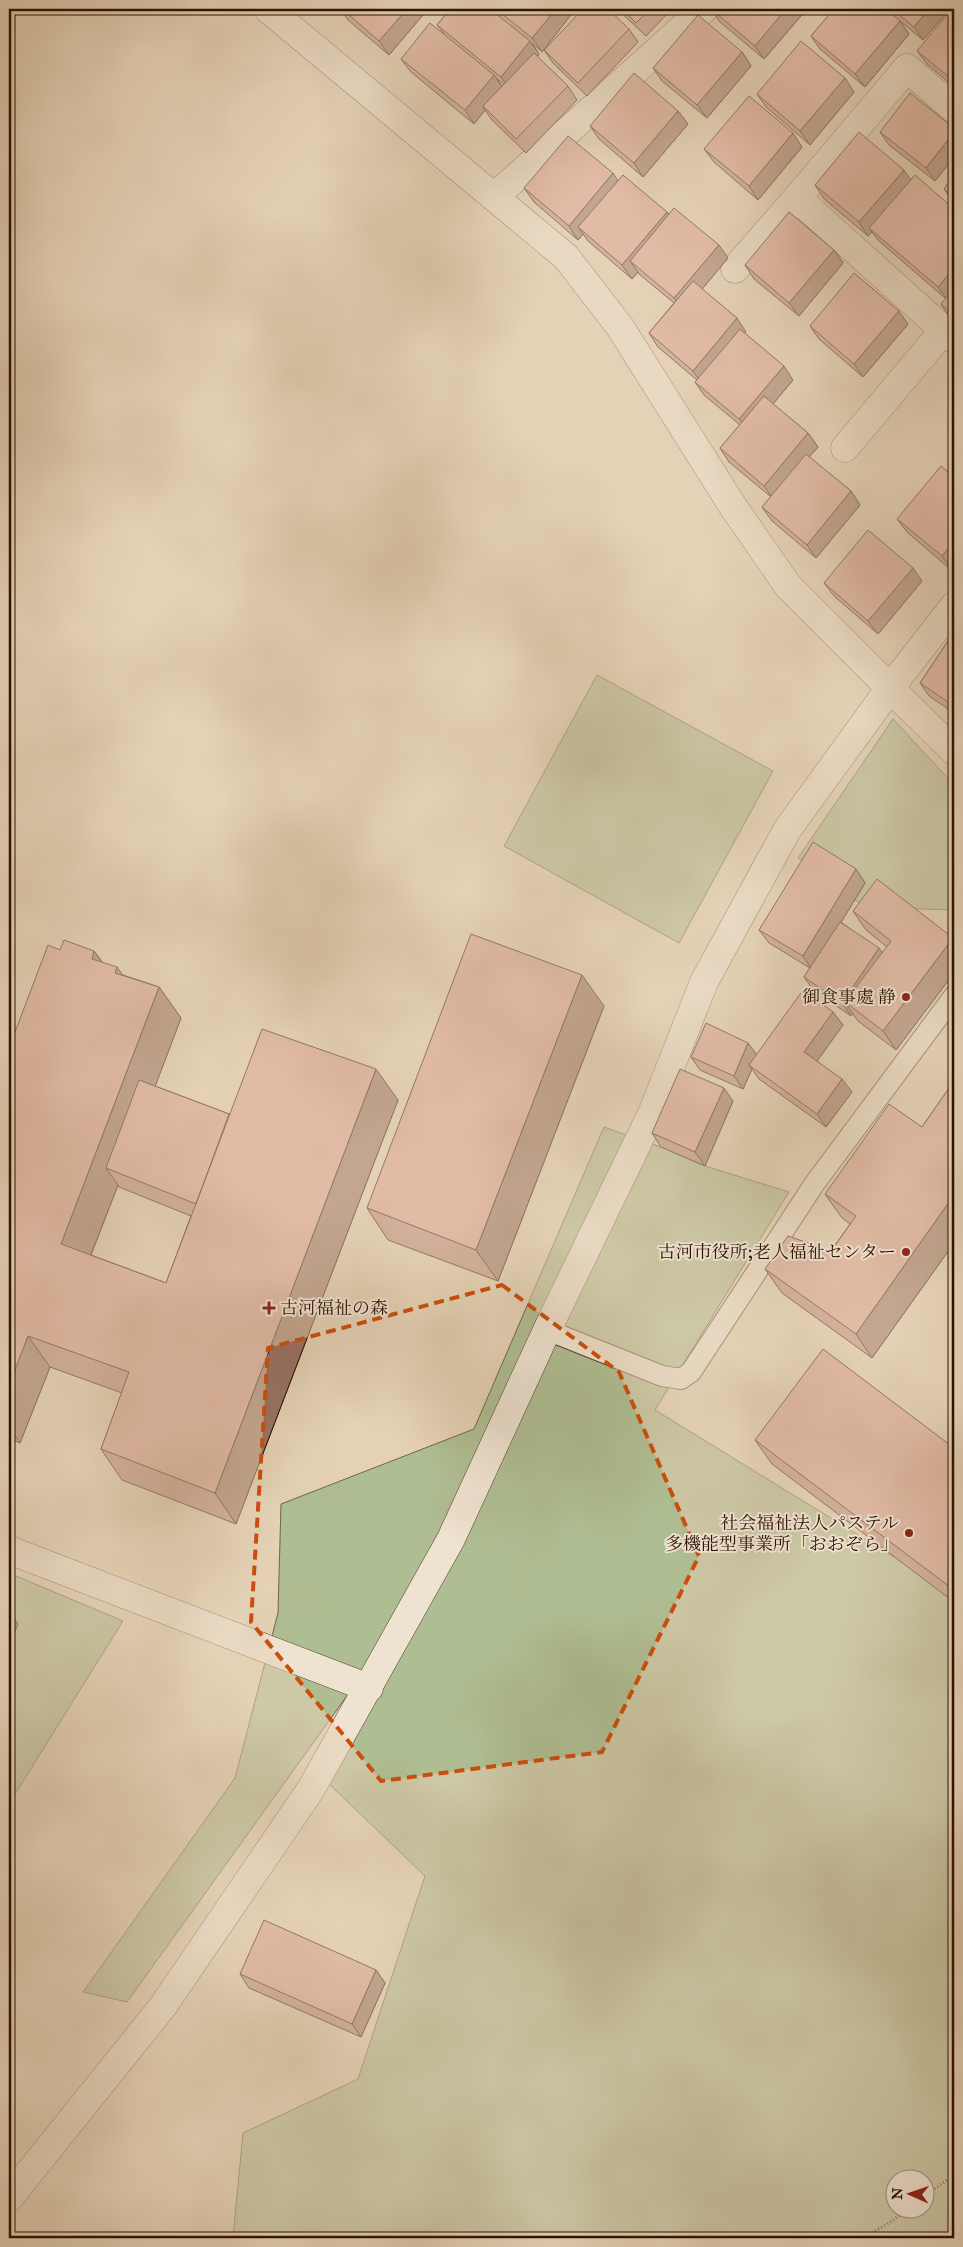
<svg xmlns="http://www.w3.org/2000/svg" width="963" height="2247" viewBox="0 0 963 2247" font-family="'IM FELL Great Primer','Noto Serif JP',serif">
<rect width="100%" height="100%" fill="#e5d2b6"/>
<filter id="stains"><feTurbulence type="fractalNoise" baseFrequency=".004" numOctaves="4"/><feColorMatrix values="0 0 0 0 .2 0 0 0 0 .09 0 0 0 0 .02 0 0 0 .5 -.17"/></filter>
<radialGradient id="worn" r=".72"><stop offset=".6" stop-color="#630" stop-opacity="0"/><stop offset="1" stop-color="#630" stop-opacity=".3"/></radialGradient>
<path fill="#afbd92" stroke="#6e6649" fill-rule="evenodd" d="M597 675 773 771 679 943 504 846Z
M893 719 954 785V910L865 907 798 858Z
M604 1127 661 1147 705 1166 789 1192 655 1410 922 1574 954 1565V2238H233L243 2133 358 2079 425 1876 328 1783 349 1693 127 2002 83 1992 235 1778 278 1613 281 1504 474 1429ZM896 2180H926V2210H896Z
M9 1573 123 1621 9 1804Z"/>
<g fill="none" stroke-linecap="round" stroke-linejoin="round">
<g stroke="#5a402e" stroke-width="22">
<path id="service" d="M547 1330 662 1376 681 1379 691 1372 815 1183 954 996"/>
</g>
<g stroke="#5a402e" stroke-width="29">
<path id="minor" d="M494 197 704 9
M797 198 907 68 954 109
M735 269 797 198 954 339
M845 448 944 330
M9 1550 369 1688
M9 2198 163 2006 311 1789 451 1539 547 1330 653 1111 704 982 787 830 890 688 954 751"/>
</g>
<g stroke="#5a402e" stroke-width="29">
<path id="tertiary" d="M268 9 566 257 620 327 732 505 788 586 890 688 954 606"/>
</g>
<path stroke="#2c1000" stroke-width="3" stroke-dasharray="1 2.5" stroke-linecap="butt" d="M926 2195 954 2175
M863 2238 889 2223 907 2210"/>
<use href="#service" stroke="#eee2d0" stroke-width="20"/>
<use href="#minor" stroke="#eee2d0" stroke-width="28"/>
<use href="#tertiary" stroke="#eee2d0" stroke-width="28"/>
</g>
<path fill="#bc8a7c" stroke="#2c1000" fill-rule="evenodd" d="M341 9H428L389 55 348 20Z
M450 9H565L570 16 542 52 532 43 539 54 537 57 568 86 577 100 526 153 492 120 485 110 474 124 411 72 401 59 445 35 437 25ZM497 79 504 84 502 86Z
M617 9H672L646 36Z
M711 9H807L764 59 720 22Z
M834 9H950L923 40 900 21 909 34 865 87 820 49 811 36Z
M954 14V87L927 64 917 51Z
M629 29 638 42 587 96 553 63 544 50Z
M742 52 751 66 707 118 662 81 653 68Z
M854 92 810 145 766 107 757 94Z
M678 111 688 124 643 177 599 139 590 126Z
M954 128V157L935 181 889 145 880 132Z
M802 147 758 200 714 162 704 149Z
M954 175V203L944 189Z
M911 180 954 209V321L950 318 941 304 946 299 879 241 872 232 868 236 824 199 815 185Z
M618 181 667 212 669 214 728 258 702 289 746 332 745 333 793 380 773 404 808 433 818 447 809 457 851 491 860 505 816 558 772 521 762 507 771 497 729 462 720 448 740 425 704 395 695 382 697 380 658 347 649 333 674 303 639 274 638 272 632 279 588 241 583 234 578 240 534 202 524 188Z
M834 250 843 263 799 316 754 279 745 265Z
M908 324 863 377 819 339 810 326Z
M954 477V566L951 570 907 532 897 519Z
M922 581 878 634 834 596 824 583Z
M954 632V713L929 696 920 683Z
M856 869 865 883 841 922 882 953 887 947 866 930 853 911 953 938 954 939V973L896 1050 858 1021 853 1014 851 1016 813 990 804 977 810 968 769 943 759 930Z
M60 950 94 951 103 963 123 975 159 987 181 1018 155 1086 229 1114 398 1100 236 1524 122 1480 101 1449 122 1393 50 1367 20 1443 9 1438V1048ZM118 1185 119 1187 191 1216 166 1283 91 1255Z
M604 1006 498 1281 388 1240 367 1208Z
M833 1012 843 1025 817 1061 852 1092 826 1127 759 1079 752 1069 743 1089 700 1070 691 1057 757 1055Z
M954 1081V1243L872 1358 782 1293 765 1269 831 1251 850 1224 842 1218 825 1194 922 1127Z
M733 1101 705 1166 661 1147 652 1133Z
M755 1440 954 1448V1602L772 1464Z
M376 1970 385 1983 361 2037 249 1988 240 1974Z"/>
<path fill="#997165" stroke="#2c1000" d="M407 9H428L389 55 379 41Z
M556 9H565L570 16 542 52 532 38Z
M786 9H807L764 59 755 46Z
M929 9H950L923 40 914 27Z
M900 21 909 34 865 87 855 74Z
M530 41 539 54 510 90 501 77Z
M742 52 751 66 707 118 697 105Z
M494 75 503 88 483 106 485 110 474 124 465 110Z
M845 78 854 92 810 145 800 131Z
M678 111 688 124 643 177 634 163Z
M954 132V157L935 181 926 168Z
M793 133 802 147 758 200 749 186Z
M904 170 913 183 869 228 872 232 868 236 859 222Z
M613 173 622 187 578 227 583 234 578 240 569 226Z
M667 212 676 226 630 261 638 272 632 279 622 265Z
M719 245 728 258 684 311 674 298Z
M834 250 843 263 799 316 789 303Z
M954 268V292L947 300 938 287Z
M899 311 908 324 863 377 854 364Z
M737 318 746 332 702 384 693 371Z
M784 366 793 380 749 433 739 419Z
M808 433 818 447 773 499 764 486Z
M851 491 860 505 816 558 807 545Z
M954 541V566L951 570 942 556Z
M913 568 922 581 878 634 868 621Z
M856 869 865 883 812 970 803 956Z
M953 938 954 939V973L896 1050 883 1031Z
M879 948 888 961 845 1002 853 1014 851 1016 842 1003Z
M94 951 116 982 92 959Z
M117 967 139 998 115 973Z
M582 975 604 1006 498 1281 476 1250Z
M159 987 181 1018 122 1174 106 1168 118 1185 83 1275 61 1244Z
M833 1012 843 1025 814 1065 804 1052Z
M748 1043 758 1056 749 1065 752 1069 743 1089 734 1076Z
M376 1069 398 1100 236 1524 215 1493Z
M842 1079 852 1092 826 1127 817 1114Z
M724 1088 733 1101 705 1166 695 1152Z
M954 1195V1243L872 1358 856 1334Z
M28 1336 50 1367 20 1443 9 1427V1385Z
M9 1611 18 1624 9 1646Z
M376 1970 385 1983 361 2037 352 2024Z"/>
<path fill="#dba190" stroke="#2c1000" d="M342 9H407L379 41Z
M450 9H490L530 41 501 77 437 25Z
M496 9H556L532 38Z
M583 9H608L629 29 578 83 544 50Z
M622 9H650L636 23Z
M711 9H786L755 46Z
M834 9H886L900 21 855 74 811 36Z
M892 9H929L914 27Z
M950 11 954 14V81L917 51Z
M698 15 742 52 697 105 653 68Z
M430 23 494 75 465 110 401 59Z
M801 41 845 78 800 131 757 94Z
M534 53 568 86 516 139 483 106Z
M634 73 678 111 634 163 590 126Z
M910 93 954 128V132L926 168 880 132Z
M749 96 793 133 749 186 704 149Z
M859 132 904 170 859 222 815 185Z
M568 136 613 173 569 226 524 188Z
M623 175 667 212 622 265 578 227Z
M915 175 954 209V268L938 287 869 228Z
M954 175V197L944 189Z
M674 208 719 245 674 298 630 261Z
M789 212 834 250 789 303 745 265Z
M854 273 899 311 854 364 810 326Z
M693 281 737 318 693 371 649 333Z
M954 288V315L941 304Z
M740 329 784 366 739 419 695 382Z
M764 396 808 433 764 486 720 448Z
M806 454 851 491 807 545 762 507Z
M941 466 954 477V541L942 556 897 519Z
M868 530 913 568 868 621 824 583Z
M954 632V706L920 683Z
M813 842 856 869 803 956 759 930Z
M877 879 953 938 883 1031 845 1002 891 941 853 911Z
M840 922 879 948 842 1003 804 977Z
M471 934 582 975 476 1250 367 1208Z
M64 940 94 951 92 959 117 967 115 973 159 987 61 1244 166 1283 262 1029 376 1069 215 1493 101 1449 129 1372 28 1336 9 1385V1048L48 945 60 950Z
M803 990 833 1012 804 1052 842 1079 817 1114 749 1065Z
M706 1023 748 1043 734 1076 691 1057Z
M680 1069 724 1088 695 1152 652 1133Z
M139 1080 229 1114 196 1204 106 1168Z
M954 1081V1195L856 1334 765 1269 788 1236 831 1251 856 1216 825 1194 889 1104 922 1127Z
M823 1349 954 1448V1590L755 1440Z
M264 1920 376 1970 352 2024 240 1974Z"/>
<path d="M0 0H963V2247H0ZM502 1285 619 1372 699 1556 602 1752 381 1781 251 1622 268 1348Z" fill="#e5d2b6" fill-opacity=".55" fill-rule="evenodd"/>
<path fill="none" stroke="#cc4e0a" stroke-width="4" stroke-dasharray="10 6" stroke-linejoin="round" d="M502 1285 619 1372 699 1556 602 1752 381 1781 251 1622 268 1348Z"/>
<g fill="#8f2418" stroke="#eee2d0" stroke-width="2">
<circle cx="906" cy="997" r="5"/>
<circle cx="906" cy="1252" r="5"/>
<path d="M266.5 1300.5h5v5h5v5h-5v5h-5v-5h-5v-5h5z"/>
<circle cx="909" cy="1533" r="5"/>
</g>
<g text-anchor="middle" stroke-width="4" stroke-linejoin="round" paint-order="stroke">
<g font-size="18" fill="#2c1000" stroke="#eee2d0" text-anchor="end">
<text x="896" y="1003">御食事處 静</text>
<text x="896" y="1258">古河市役所;老人福祉センター</text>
<text x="280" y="1314" text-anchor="start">古河福祉の森</text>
<text x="899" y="1529">社会福祉法人パステル<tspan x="899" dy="21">多機能型事業所「おおぞら」</tspan></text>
</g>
</g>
<rect width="963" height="2247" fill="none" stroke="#e5d2b6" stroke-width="30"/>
<rect x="10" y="10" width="943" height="2227" fill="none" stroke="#2c1000" stroke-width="2.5"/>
<rect x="15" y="15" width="933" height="2217" fill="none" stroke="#2c1000"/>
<g transform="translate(910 2194) rotate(272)"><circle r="24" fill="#eee2d0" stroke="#a08e7d"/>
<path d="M0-4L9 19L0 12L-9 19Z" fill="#8f2418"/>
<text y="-8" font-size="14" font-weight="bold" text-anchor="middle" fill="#2c1000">N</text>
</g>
<rect width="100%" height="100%" filter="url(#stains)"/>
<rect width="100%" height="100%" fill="url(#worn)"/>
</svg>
